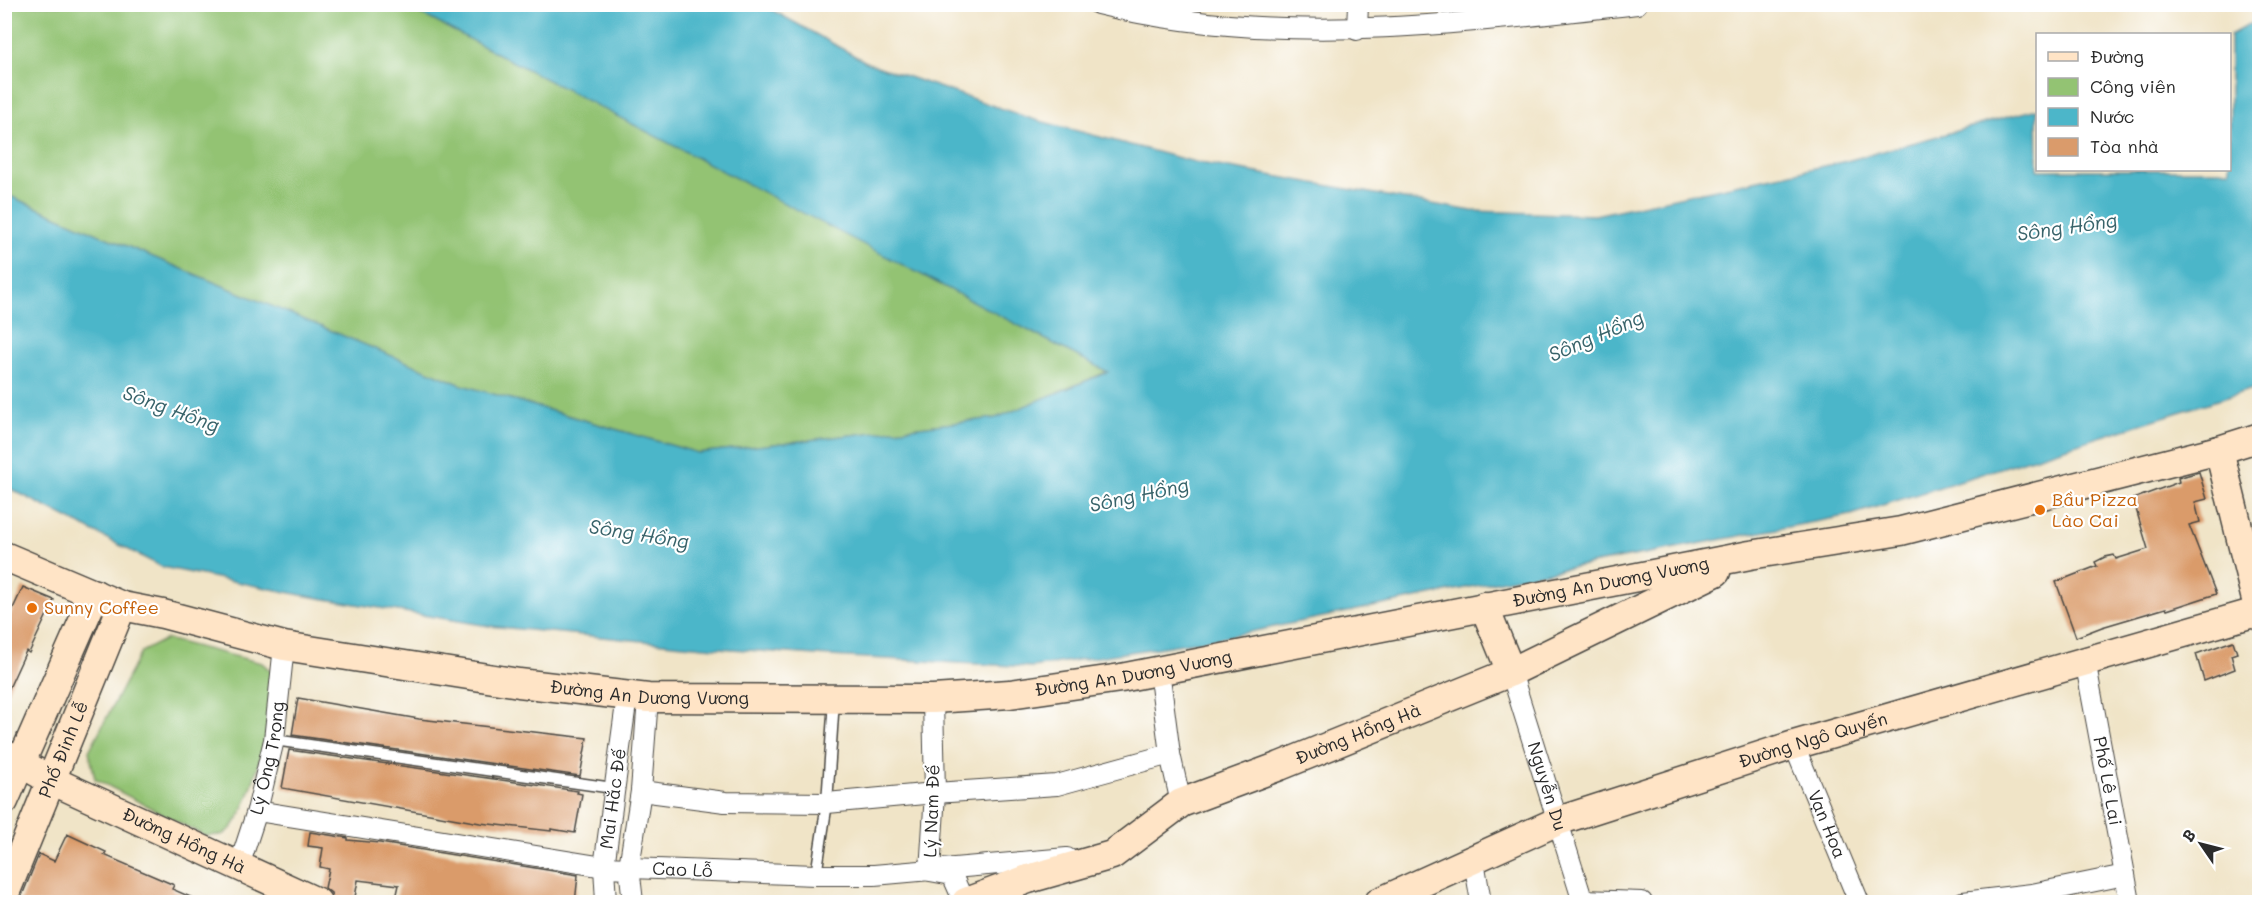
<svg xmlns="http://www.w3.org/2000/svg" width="2264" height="907" viewBox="0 0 2264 907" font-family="Mali,sans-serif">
<rect width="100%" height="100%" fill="#fff"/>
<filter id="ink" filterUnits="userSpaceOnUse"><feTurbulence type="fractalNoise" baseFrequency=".0167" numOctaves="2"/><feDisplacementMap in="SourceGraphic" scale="12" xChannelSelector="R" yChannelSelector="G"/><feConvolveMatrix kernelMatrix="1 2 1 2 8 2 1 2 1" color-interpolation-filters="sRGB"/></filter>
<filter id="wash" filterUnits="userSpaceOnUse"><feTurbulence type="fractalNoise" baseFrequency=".008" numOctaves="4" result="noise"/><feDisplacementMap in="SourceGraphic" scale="24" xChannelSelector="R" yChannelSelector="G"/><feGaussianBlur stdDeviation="1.35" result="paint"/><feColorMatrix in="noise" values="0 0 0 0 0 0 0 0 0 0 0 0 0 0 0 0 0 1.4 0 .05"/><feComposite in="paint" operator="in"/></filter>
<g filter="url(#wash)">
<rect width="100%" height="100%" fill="#f0e4c7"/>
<path fill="#93c373" stroke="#5f774f" stroke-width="1.5" d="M4 5H404L1109 371 996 418 698 453 462 385 100 235 5 194Z
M166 639 262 663 273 673 277 690C269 719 250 822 224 834 220 836 211 835 205 836L95 779 89 751 141 652Z"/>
<path fill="#4cb6c9" stroke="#3c707a" stroke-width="1.5" d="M404 5H763L868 63 1032 119 1195 162 1472 211 1595 215 1843 162 2037 109 2038 170H2230V35L2259 19V387L1851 515 1505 580 1215 639 1032 667 830 656 704 647 489 626 301 595 162 567 5 486V194L100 235 462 385 698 453 996 418 1108 372Z"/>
<g id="blocks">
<path fill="#da9b6b" d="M2199 472 2207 499 2195 502 2200 522 2189 525 2216 594 2167 610 2166 608 2102 627 2076 637 2056 582 2097 566 2095 562 2105 557 2114 555 2116 559 2148 549 2133 499 2179 482 2178 478Z
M23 587 54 600 29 653 26 651 4 699V615L9 617Z
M2233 641 2237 653 2231 655 2235 669 2204 681 2196 654Z
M298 698 419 719 587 738 580 776 292 735Z
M289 750 578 791 577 793 582 794 575 833 551 829V831L480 823 282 788Z
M310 832 348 838V840L380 843 578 875 575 903H395L399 885 358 880 354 903H333L331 893 325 888 329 869 320 867 323 848 308 846Z
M67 834 106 852 104 855 174 885 172 889 204 903H19L39 854 54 861Z"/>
</g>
</g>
<g filter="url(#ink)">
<use href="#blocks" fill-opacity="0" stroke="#494742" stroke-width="1.5"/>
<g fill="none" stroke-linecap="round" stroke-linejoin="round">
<g stroke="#494742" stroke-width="13">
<path id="lane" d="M274 740 613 788
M816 875 827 803 834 700"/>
</g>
<g stroke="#494742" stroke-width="22">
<g id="street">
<path d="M1098 4C1274 48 1459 24 1637 4"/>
<path d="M1357 30 1358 4"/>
<path id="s1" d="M2085 660 2130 902"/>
<path d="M1159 670 1170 754 1181 803"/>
<path id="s2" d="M1511 672 1583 902"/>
<path d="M933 699 935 793 930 871 952 875 964 902"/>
<path id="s3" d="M1794 745 1859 902"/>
<path d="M641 791 725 802 827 803 935 793 1057 785 1170 754"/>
<path id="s4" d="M257 811 604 867 816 875H874L1067 858"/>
<path d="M1474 861 1481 902"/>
<path id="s5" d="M239 866 257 811 274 740 284 646"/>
<path d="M1583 900 1642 902"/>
<path id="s6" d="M606 902 604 867 627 696"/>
<path d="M633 902 629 867 641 791 648 698"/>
<path d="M1963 902 2032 894 2125 875"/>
</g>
</g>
<g stroke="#494742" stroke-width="31">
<g id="secondary">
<path d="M2219 450 2260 616"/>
<path id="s7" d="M4 556 122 606 163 614 284 646 519 683 648 698 933 699 1010 694 1121 678 1750 555 1901 531 2219 450 2260 437"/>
<path d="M1484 606 1511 672"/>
<path id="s8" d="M4 754 51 780 317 902"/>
<path d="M4 801 95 594"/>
<path id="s9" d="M4 896 122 606"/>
<path id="s10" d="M966 902 1028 879 1112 855 1181 803 1280 766 1511 672 1716 572"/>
<path id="s11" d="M1379 902 1558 821 1794 745 2260 611"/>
</g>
</g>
<use href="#lane" stroke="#fff" stroke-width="10"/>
<use href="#street" stroke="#fff" stroke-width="20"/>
<use href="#secondary" stroke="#ffe4c6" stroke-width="28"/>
</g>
</g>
<g fill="#e8710a" stroke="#fff" stroke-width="2">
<circle cx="2040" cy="510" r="6"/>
<circle cx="32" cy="608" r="6"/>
</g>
<g text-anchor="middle" stroke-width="4.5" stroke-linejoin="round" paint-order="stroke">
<g font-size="18" fill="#c56008" stroke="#fff" text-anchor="start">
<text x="2052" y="506">Bầu Pizza<tspan x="2052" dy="21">Lào Cai</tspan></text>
<text x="44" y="614">Sunny Coffee</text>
</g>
<g font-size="18" fill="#2b2b2b" stroke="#fff">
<text dy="6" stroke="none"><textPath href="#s7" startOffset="1636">Đường An Dương Vương</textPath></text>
<text dy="6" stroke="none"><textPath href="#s7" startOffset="1150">Đường An Dương Vương</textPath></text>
<text dy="6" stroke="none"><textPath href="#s7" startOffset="664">Đường An Dương Vương</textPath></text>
<text dy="6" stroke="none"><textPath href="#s10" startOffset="430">Đường Hồng Hà</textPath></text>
<text dy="6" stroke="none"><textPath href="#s11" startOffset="464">Đường Ngô Quyến</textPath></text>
<text dy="6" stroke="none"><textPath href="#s9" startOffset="158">Phố Đinh Lễ</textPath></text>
<text dy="6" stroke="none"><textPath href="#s5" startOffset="112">Lý Ông Trọng</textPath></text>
<text dy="6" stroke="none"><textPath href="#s1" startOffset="123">Phố Lê Lai</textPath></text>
<text dy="6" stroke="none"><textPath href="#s2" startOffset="120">Nguyễn Du</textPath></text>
<text dy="6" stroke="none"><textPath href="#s6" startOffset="104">Mai Hắc Đế</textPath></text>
<text transform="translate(932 811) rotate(-88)" y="6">Lý Nam Đế</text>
<text dy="6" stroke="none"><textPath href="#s3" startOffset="86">Vạn Hoa</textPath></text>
<text dy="6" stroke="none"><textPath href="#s8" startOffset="200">Đường Hồng Hà</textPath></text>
<text dy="6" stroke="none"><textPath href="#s4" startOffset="430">Cao Lỗ</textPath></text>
</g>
<g font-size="20" font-style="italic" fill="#38636a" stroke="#fff">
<text transform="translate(2067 227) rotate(-8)" y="7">Sông Hồng</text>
<text transform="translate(1596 336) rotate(-23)" y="7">Sông Hồng</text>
<text transform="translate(171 409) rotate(20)" y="7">Sông Hồng</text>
<text transform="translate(1139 495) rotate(-12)" y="7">Sông Hồng</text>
<text transform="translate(639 534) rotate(9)" y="7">Sông Hồng</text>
</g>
</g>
<rect width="2264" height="907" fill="none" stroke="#fff" stroke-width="24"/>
<rect x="2036" y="33" width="195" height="138" fill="#ffffff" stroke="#aaaaaa" stroke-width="1.5"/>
<rect x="2048" y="52" width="30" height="9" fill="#ffe4c6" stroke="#aaaaaa" stroke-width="1.5"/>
<text x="2090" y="63" font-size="18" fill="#2b2b2b">Đường</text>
<rect x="2048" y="78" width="30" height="18" fill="#93c373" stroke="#aaaaaa" stroke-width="1.5"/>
<text x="2090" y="93" font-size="18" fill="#2b2b2b">Công viên</text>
<rect x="2048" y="108" width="30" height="18" fill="#4cb6c9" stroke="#aaaaaa" stroke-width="1.5"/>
<text x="2090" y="123" font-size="18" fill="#2b2b2b">Nước</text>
<rect x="2048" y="138" width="30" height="18" fill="#da9b6b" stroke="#aaaaaa" stroke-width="1.5"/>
<text x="2090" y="153" font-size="18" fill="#2b2b2b">Tòa nhà</text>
<g transform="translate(2201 844) rotate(305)" stroke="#ffffff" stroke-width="4.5" paint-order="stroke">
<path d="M0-4.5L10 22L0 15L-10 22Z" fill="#2b2b2b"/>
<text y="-9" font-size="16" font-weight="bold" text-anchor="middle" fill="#2b2b2b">B</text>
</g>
</svg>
